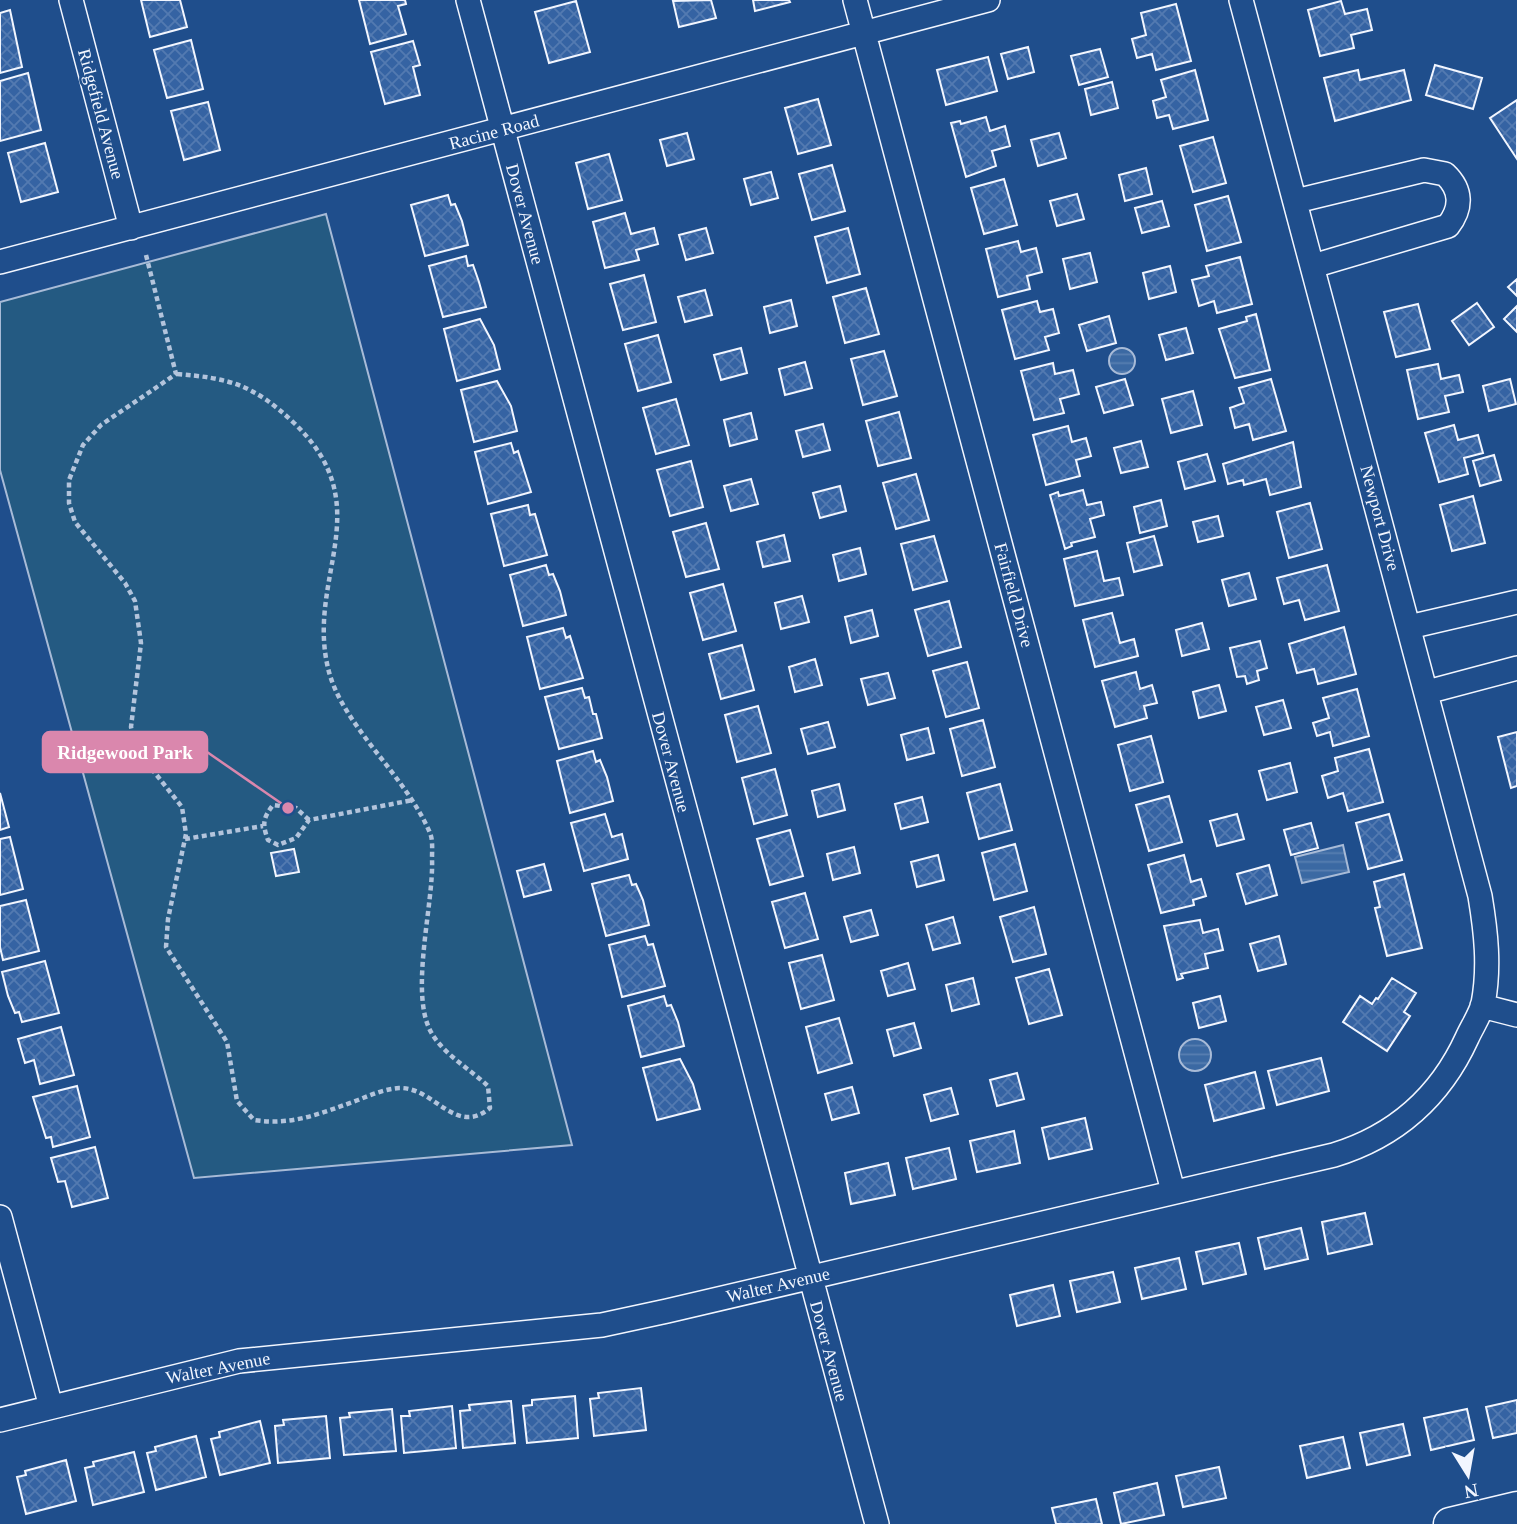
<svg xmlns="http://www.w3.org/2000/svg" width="1517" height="1524" viewBox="0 0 1517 1524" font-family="'Times New Roman',serif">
<defs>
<pattern id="water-rules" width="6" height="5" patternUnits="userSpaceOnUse" patternTransform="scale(1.75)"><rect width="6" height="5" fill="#3b69a3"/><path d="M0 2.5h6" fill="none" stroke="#587fb1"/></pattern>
<pattern id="building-cross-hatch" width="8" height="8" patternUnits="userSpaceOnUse" patternTransform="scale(1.75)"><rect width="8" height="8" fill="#3563a3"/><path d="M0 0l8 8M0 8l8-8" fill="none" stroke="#537ab1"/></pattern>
</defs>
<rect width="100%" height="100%" fill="#1f4e8c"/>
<path fill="#245a82" stroke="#a8bbd7" stroke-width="2" d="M326 214 572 1145 194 1178 0 470V302Z"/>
<path fill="url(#water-rules)" stroke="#a8bbd7" stroke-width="2" d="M1109 361a13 13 0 1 1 26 0a13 13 0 1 1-26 0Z
M1343 845 1349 872 1302 883 1295 857Z
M1179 1055a16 16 0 1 1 32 0a16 16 0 1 1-32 0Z"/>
<path fill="url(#building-cross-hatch)" stroke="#f2f6ff" stroke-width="2" d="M141 0H180L187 27 150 37Z
M359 0H405L406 4 398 6 406 34 370 44Z
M711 0 716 18 679 27 673 1Z
M753 0H789L790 2 755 11Z
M576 1 590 52 549 63 535 12Z
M1341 1 1345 14 1367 9 1372 30 1351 35 1354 48 1320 56 1308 10Z
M1176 4 1191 61 1156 70 1152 54 1137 58 1132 39 1146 35 1141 13Z
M10 10 22 67 0 73V13Z
M191 40 203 89 167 98 154 50Z
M413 41 420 65 413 67 420 95 385 104 371 52Z
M1028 47 1034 72 1008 79 1001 54Z
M1100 49 1108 77 1079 85 1071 56Z
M988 57 997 91 946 105 937 70Z
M1435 65 1482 78 1473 109 1426 95Z
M1195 70 1208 120 1173 129 1169 115 1157 118 1153 101 1166 97 1161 80Z
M1358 70 1360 80 1404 70 1411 100 1335 121 1324 78Z
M28 73 41 130 0 141V81Z
M1112 82 1118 108 1091 115 1085 89Z
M818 99 831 145 798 154 785 108Z
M1517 100V159L1490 118Z
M208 102 220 150 184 160 171 111Z
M986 117 990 131 1005 126 1010 146 992 151 996 166 966 177 951 123 960 121 961 124Z
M687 133 694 159 667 166 660 140Z
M1059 133 1066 158 1038 166 1031 140Z
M1213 137 1226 183 1193 192 1180 146Z
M45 143 58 192 21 202 8 153Z
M609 154 622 200 588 209 576 163Z
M832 165 845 211 812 220 799 174Z
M1146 168 1152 194 1125 201 1119 175Z
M771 172 778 198 751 205 744 179Z
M1004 179 1017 225 984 234 971 188Z
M1077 194 1084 219 1057 226 1050 201Z
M448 195 451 205 455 204 462 221 468 245 425 256 411 205Z
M1228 196 1241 242 1207 251 1195 205Z
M1162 201 1169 226 1142 233 1135 208Z
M625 213 631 234 654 228 658 244 636 250 639 260 605 268 593 222Z
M706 228 713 253 686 260 679 235Z
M848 228 860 274 827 283 815 237Z
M1018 241 1021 252 1036 248 1042 272 1027 276 1030 289 998 297 986 249Z
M1090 253 1097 282 1070 289 1063 259Z
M466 256 468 266 473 265 479 282 486 307 443 317 429 266Z
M1240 257 1252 304 1217 313 1214 301 1199 306 1192 280 1209 276 1206 266Z
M1170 266 1176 292 1149 299 1143 273Z
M644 275 656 322 623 330 610 284Z
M1517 279V296L1508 287Z
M866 288 879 334 845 343 833 297Z
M705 290 712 315 685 322 678 297Z
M791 300 797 326 770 333 764 307Z
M1037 301 1040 312 1053 309 1059 333 1045 337 1049 350 1015 359 1002 310Z
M1477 303 1494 327 1469 345 1452 321Z
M1418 304 1430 349 1396 357 1384 312Z
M1517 306V332L1504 319Z
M1256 314 1270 370 1235 378 1219 329 1247 321 1246 317Z
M1109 316 1116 343 1087 351 1079 325Z
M480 319 494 345 500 369 457 381 444 329Z
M1186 328 1193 353 1166 360 1159 335Z
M658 335 671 382 638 391 625 344Z
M741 348 747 373 721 380 714 355Z
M884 351 897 396 863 405 851 359Z
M805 362 812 388 785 395 779 369Z
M1053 363 1055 374 1073 370 1079 394 1060 399 1064 413 1034 420 1021 371Z
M1438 364 1441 379 1459 375 1463 392 1445 396 1449 412 1418 419 1407 370Z
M1125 379 1133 405 1104 413 1096 387Z
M1271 379 1286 431 1253 440 1249 424 1235 428 1230 408 1244 403 1239 388Z
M1510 379 1516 404 1489 411 1483 386Z
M497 381 511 406 517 431 474 442 461 390Z
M1193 391 1202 425 1171 433 1162 399Z
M676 399 689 445 656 454 643 408Z
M899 412 911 458 878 466 866 421Z
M751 413 757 439 730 446 724 420Z
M823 424 830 450 803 457 796 431Z
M1454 425 1458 440 1478 435 1483 453 1464 458 1468 474 1439 482 1425 433Z
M1068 426 1072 442 1086 438 1091 456 1076 460 1080 476 1046 485 1033 435Z
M1141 441 1148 467 1121 473 1114 448Z
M1293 442 1301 487 1270 495 1266 479 1244 485 1243 480 1228 484 1223 464Z
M511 443 514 453 518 451 531 492 488 504 475 452Z
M1207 454 1215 481 1185 489 1178 462Z
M1494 455 1501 480 1480 486 1473 461Z
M691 461 703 507 670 516 657 470Z
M916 474 929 520 896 529 883 483Z
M751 479 758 504 731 511 724 486Z
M840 486 846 511 820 518 813 493Z
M1083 490 1087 505 1101 502 1104 515 1090 519 1095 537 1071 543 1072 546 1065 549 1050 495 1058 492 1059 496Z
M1473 496 1485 543 1452 551 1440 505Z
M1161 500 1167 526 1140 533 1134 507Z
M1310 503 1322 549 1289 558 1277 512Z
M528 505 530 515 535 514 547 555 504 566 491 514Z
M1218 516 1223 536 1198 542 1193 522Z
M706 523 719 569 686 577 673 532Z
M784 535 790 561 763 567 757 542Z
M934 536 947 581 913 590 901 544Z
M1154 536 1162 565 1134 572 1127 543Z
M860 548 866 574 839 581 833 555Z
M1097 551 1104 581 1119 578 1123 595 1075 606 1064 559Z
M546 565 549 575 553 574 560 591 566 615 523 626 510 575Z
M1327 565 1339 611 1305 620 1299 600 1284 604 1277 578Z
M1249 573 1256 599 1229 606 1222 580Z
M723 584 736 631 703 640 690 593Z
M802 596 809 622 781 629 775 603Z
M949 601 961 647 928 656 915 610Z
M872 610 878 636 851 643 845 617Z
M1112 613 1120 643 1134 639 1138 656 1095 667 1083 620Z
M1202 623 1209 649 1182 656 1176 630Z
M1344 627 1356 674 1318 684 1314 669 1297 673 1289 644Z
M563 628 566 638 570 636 583 678 540 689 527 637Z
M1260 641 1267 668 1257 671 1259 680 1247 684 1245 676 1237 677 1230 648Z
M742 645 754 690 721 699 709 654Z
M815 659 822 685 795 692 789 667Z
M967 662 979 708 946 717 933 671Z
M1136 672 1140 689 1152 685 1157 703 1144 706 1147 718 1115 727 1102 681Z
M888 673 895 698 868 705 861 679Z
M1219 685 1226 711 1199 718 1193 692Z
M582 688 585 698 589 697 593 714H596L602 738 559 749 545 697Z
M1357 689 1369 736 1333 746 1330 732 1317 736 1313 723 1329 718 1323 698Z
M1283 700 1291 728 1264 735 1256 707Z
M758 706 771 753 737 762 725 715Z
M983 720 995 767 962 776 950 729Z
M828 722 835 747 808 754 801 729Z
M928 728 934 753 907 760 901 735Z
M1517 732V786L1511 788 1498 737Z
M1151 736 1163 782 1130 791 1118 745Z
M1369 749 1383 802 1348 811 1343 793 1328 798 1322 776 1338 771 1335 758Z
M593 751 596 762 600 760 607 777 613 801 570 813 557 761Z
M1290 763 1297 792 1267 800 1259 771Z
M775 769 787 815 754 824 742 778Z
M839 784 845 810 818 817 812 791Z
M1000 784 1012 830 979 839 967 793Z
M0 793 9 827 0 830Z
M1169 796 1182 842 1149 851 1136 805Z
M922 797 928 822 901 829 895 804Z
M605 814 612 837 622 834 628 859 584 871 571 823Z
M1237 814 1244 839 1217 846 1210 821Z
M1389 814 1402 860 1368 869 1356 823Z
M1311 823 1318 848 1291 855 1284 830Z
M790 830 803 876 770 885 757 839Z
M10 837 23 889 0 895V839Z
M1015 844 1027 891 994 900 982 853Z
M854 847 860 873 833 880 827 854Z
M294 849 299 872 276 876 271 853Z
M938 855 944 880 917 887 911 862Z
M1184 855 1191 882 1201 879 1206 896 1193 900 1194 905 1161 913 1148 865Z
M544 864 551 890 524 897 517 871Z
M1269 865 1277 895 1246 904 1237 874Z
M1404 874 1422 948 1387 956 1375 908 1380 907 1374 882Z
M629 875 632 885 636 884 643 900 649 925 606 936 592 884Z
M805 893 818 939 785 948 772 902Z
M26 900 39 951 3 960 0 947V906Z
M1034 907 1046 954 1013 962 1000 917Z
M871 910 878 935 851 942 844 917Z
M953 917 960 943 933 950 926 925Z
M1200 920 1203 933 1218 929 1223 950 1205 954 1208 968 1181 974 1183 978 1177 980 1164 926Z
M645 936 648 945 653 944 665 986 622 997 609 945Z
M1279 936 1286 964 1258 971 1250 944Z
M822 955 834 1000 801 1009 789 963Z
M45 961 59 1013 22 1022 19 1012 15 1013 8 996 2 972Z
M908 963 915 989 888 996 881 971Z
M1049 969 1062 1015 1029 1024 1016 978Z
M973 978 979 1004 952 1011 946 985Z
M1392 978 1416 993 1404 1012 1410 1016 1387 1051 1343 1022 1360 996 1372 1004 1376 998 1378 999Z
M664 996 667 1006 671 1005 678 1022 684 1046 641 1057 628 1006Z
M1220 996 1226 1021 1199 1028 1193 1003Z
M839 1018 852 1063 818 1073 806 1027Z
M914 1023 921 1048 894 1056 887 1030Z
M61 1027 74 1075 40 1084 34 1060 25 1063 18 1039Z
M1321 1058 1329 1091 1277 1105 1268 1071Z
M680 1059 693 1084 700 1109 657 1120 643 1068Z
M1255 1072 1264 1108 1214 1121 1205 1085Z
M1017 1073 1024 1099 997 1106 990 1080Z
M77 1086 90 1137 53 1147 51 1137 46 1138 33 1097Z
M852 1087 859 1113 832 1120 825 1094Z
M951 1088 958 1114 931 1121 924 1095Z
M1085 1118 1092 1149 1049 1159 1042 1128Z
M1014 1131 1020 1163 977 1172 970 1141Z
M95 1147 108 1198 72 1207 65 1181 58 1182 51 1158Z
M949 1148 956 1179 913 1189 906 1158Z
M888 1163 895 1195 851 1204 845 1173Z
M1365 1213 1372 1244 1328 1254 1322 1222Z
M1301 1228 1308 1259 1265 1269 1258 1238Z
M1239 1243 1246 1274 1203 1284 1196 1252Z
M1179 1258 1186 1289 1142 1299 1135 1268Z
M1113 1272 1120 1302 1077 1312 1070 1281Z
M1053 1285 1060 1316 1017 1326 1010 1295Z
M641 1388 646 1430 594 1436 590 1399 599 1398 598 1393Z
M575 1396 578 1438 527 1443 523 1406 532 1405V1400Z
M1517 1400V1433L1493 1438 1486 1407Z
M511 1401 515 1443 463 1448 460 1411 470 1410 469 1405Z
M452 1406 456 1448 404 1453 401 1416H410L409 1411Z
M392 1409 396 1451 344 1455 340 1418 350 1417 349 1413Z
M1467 1409 1474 1440 1431 1450 1424 1418Z
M326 1416 330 1458 278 1463 275 1426 284 1425 283 1420Z
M260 1421 270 1463 220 1475 211 1439 220 1437 219 1432Z
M1403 1424 1410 1455 1367 1465 1360 1433Z
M196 1436 206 1477 156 1490 147 1453 156 1451 155 1447Z
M1343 1437 1350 1468 1307 1478 1300 1446Z
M134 1452 144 1492 93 1505 85 1468 94 1466 93 1462Z
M66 1460 76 1501 26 1514 17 1477 26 1475 25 1471Z
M1219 1467 1226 1498 1183 1507 1176 1476Z
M1157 1483 1164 1515 1121 1524 1114 1493Z
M1096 1499 1102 1524H1056L1052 1508Z"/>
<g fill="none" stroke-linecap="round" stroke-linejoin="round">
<g stroke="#f2f6ff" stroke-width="26">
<path id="street" d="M71 0 131 228
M468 0 877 1524
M855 0 1173 1191
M1296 201 1424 170 1445 174C1462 190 1462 208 1448 226L1313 266
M0 262 988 0
M1409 627 1517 602
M1427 692 1517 668
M1482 1006 1517 1015
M0 1217 51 1407
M0 1420 239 1361 602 1325 667 1311 1334 1155C1396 1136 1440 1097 1467 1038 1472 1027 1480 1015 1483 1004 1490 967 1486 932 1480 896L1241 0"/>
</g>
<g stroke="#f2f6ff" stroke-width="35">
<path id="secondary" d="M1450 1524 1517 1508"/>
</g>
<path stroke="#b3c4dc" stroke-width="4.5" stroke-dasharray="5 3.5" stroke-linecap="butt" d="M146 255 176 374 101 425 83 445 69 480V503L75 522 125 583 135 601 141 643 131 727 136 749 182 807 186 834 168 919 166 947 227 1042 237 1101 254 1120C292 1126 322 1113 358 1100 371 1095 384 1089 399 1088 435 1087 455 1137 490 1108L488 1086C470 1069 443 1054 431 1032 409 993 434 903 432 859 432 850 433 840 430 833 405 774 341 725 328 668 306 576 381 506 294 423 254 385 230 378 176 374
M309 820 296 808 273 805C263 818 262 824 268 840L278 845 296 838 309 820 413 800
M185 839 263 826"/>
<use href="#street" stroke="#1f4e8c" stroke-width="23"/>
<use href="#secondary" stroke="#1f4e8c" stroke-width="32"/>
</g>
<g text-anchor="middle" stroke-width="5" stroke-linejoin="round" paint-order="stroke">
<g font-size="18" fill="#f2f6ff" stroke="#1f4e8c">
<text transform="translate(101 114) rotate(75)" y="6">Ridgefield Avenue</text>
<text transform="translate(494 132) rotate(-15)" y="6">Racine Road</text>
<text transform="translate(525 214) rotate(75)" y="6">Dover Avenue</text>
<text transform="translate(1380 518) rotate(75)" y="6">Newport Drive</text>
<text transform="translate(1014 595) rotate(75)" y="6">Fairfield Drive</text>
<text transform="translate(671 762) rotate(75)" y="6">Dover Avenue</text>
<text transform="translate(778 1285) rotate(-13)" y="6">Walter Avenue</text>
<text transform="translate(829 1351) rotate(75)" y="6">Dover Avenue</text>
<text transform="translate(218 1368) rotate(-11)" y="6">Walter Avenue</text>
</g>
</g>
<path fill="none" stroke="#da87ad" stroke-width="2.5" d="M288 808L207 752"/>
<circle fill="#da87ad" stroke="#1f4e8c" stroke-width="2.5" cx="288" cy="808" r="7"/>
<rect fill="#da87ad" stroke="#da87ad" stroke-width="2.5" x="43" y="732" width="164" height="40" rx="7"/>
<g font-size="19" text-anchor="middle" font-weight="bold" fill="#fff">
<text x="125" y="759">Ridgewood Park</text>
</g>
<g transform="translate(1468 1475) rotate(169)" stroke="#1f4e8c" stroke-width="5" paint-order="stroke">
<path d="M0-5L12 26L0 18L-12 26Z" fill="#f2f6ff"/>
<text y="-10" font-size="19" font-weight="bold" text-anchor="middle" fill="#f2f6ff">N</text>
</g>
</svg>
